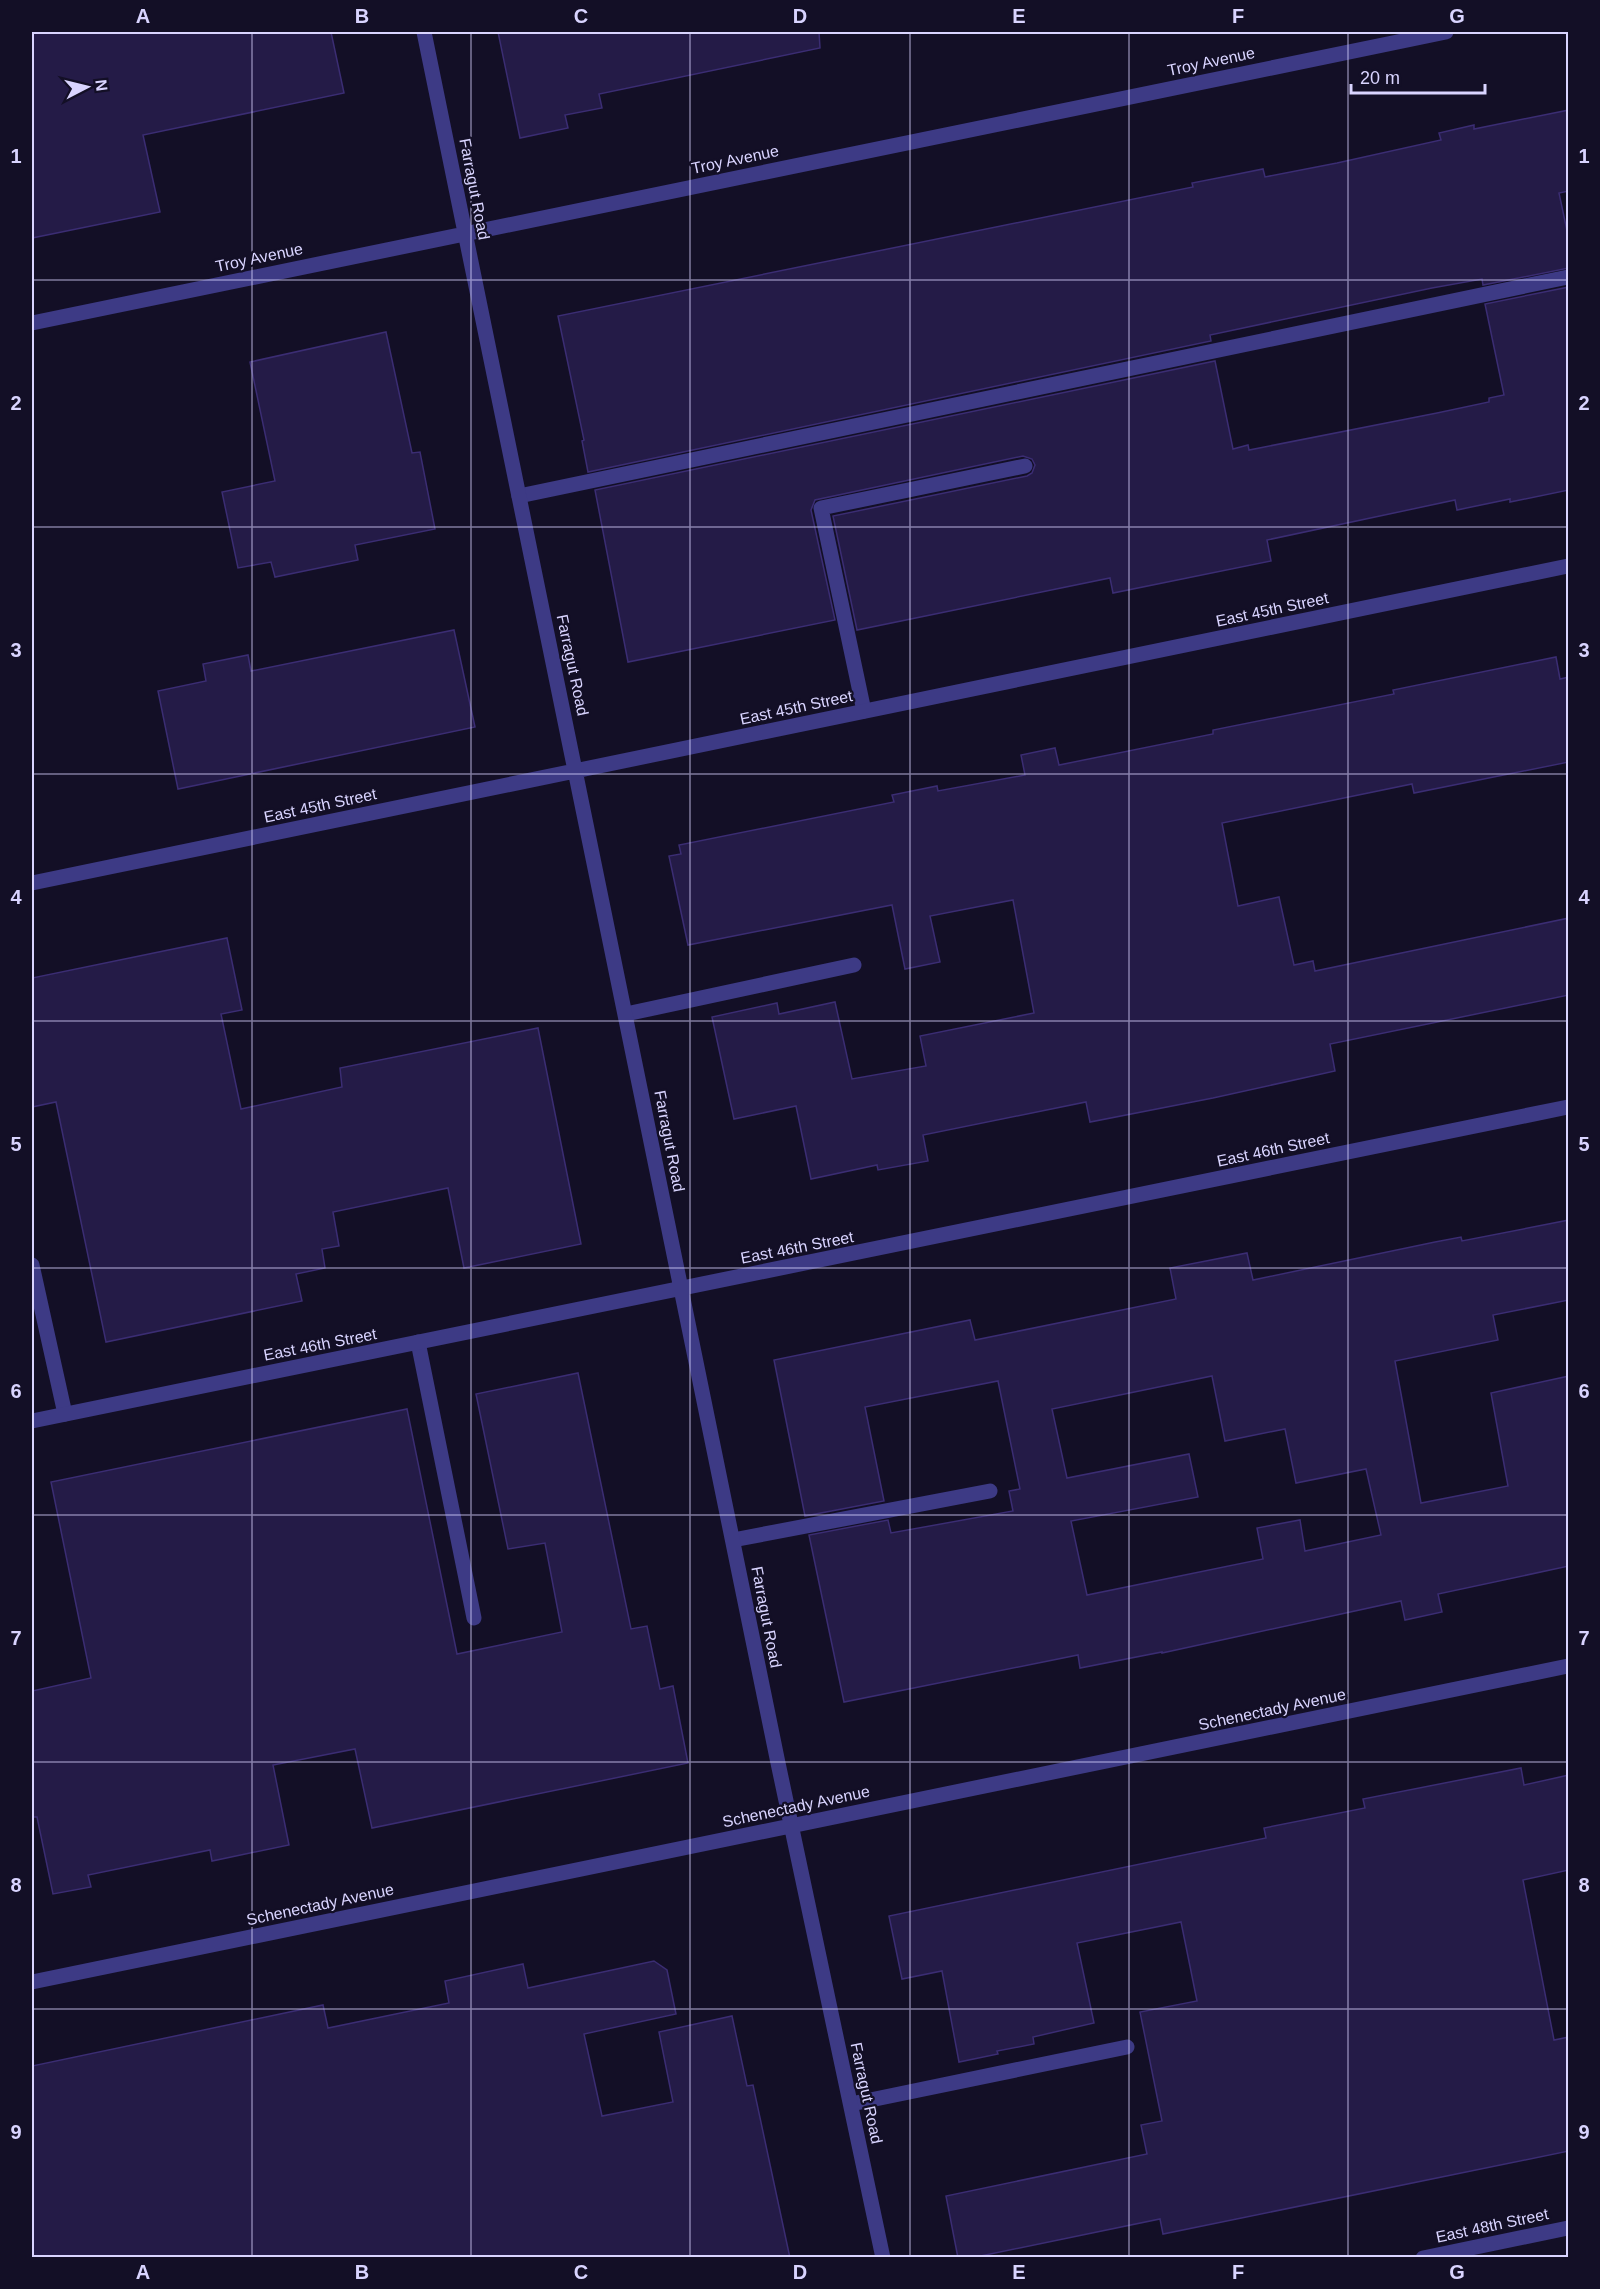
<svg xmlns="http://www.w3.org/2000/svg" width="1600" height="2289" viewBox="0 0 1600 2289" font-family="Arial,sans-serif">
<rect width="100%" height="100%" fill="#130f26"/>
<path fill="#241b47" stroke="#3b2d73" stroke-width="1.5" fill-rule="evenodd" d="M32 32H331L344 93 143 135 160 212 32 238Z
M498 32H819L820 48 599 94 602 108 565 115 568 128 520 138Z
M1569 110V191L1559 193 1569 240V268L1483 285 1482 279 1432 288 1210 335 1211 341 588 472 582 441 584 440 558 316 1193 187 1192 183 1228 176 1263 169 1265 177 1337 163 1441 140 1439 133 1474 125V129Z
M1569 287V490L1510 502V499L1457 510 1455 500 1267 540 1271 561 1113 593 1110 578 857 630 833 516 1027 476 1032 473 1035 465 1032 459 1023 456 815 500 811 510 835 620 628 662 595 490 1215 361 1233 449 1248 445 1249 450 1437 413 1489 402V398L1504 395 1485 304Z
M386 332 412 453 420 452 435 529 355 545 358 560 275 577 271 562 238 568 222 492 275 481 250 362Z
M454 630 475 727 178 789 158 691 206 681 203 664 248 655 251 671Z
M1556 657 1560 679 1569 677V762L1414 793 1412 784 1222 823 1238 906 1279 897 1294 965 1313 961 1315 971 1569 918V995L1330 1044 1335 1071 1213 1098 1090 1122 1086 1102 923 1135 928 1161 878 1170 877 1165 811 1179 796 1106 734 1119 712 1017 777 1003 779 1014 835 1002 852 1079 926 1066 920 1036 1034 1013 1013 900 930 916 940 962 905 969 892 905 688 945 669 856 681 854 679 845 894 802 892 795 937 786 938 791 1025 775 1021 755 1055 748 1059 765 1213 734V730L1394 694 1393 690Z
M227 938 242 1010 221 1014 241 1109 342 1087 340 1068 538 1028 581 1244 464 1268 448 1188 333 1212 339 1246 322 1249 325 1268 296 1274 302 1301 106 1342 56 1102 32 1107V978Z
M1569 1220V1300L1493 1315 1498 1340 1395 1361 1421 1503 1508 1486 1491 1393 1569 1376V1566L1438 1594 1442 1612 1405 1620 1401 1601 1162 1653V1652L1080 1668 1078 1655 844 1702 809 1535 888 1520 891 1533 1013 1511 1009 1491 1020 1489 998 1381 865 1407 884 1501 805 1516 774 1360 970 1320 975 1340 1176 1299 1170 1268 1247 1253 1253 1280 1435 1242 1461 1237 1462 1241ZM1212 1376 1225 1441 1285 1429 1296 1483 1366 1469 1381 1535 1305 1551 1300 1520 1257 1528 1263 1559 1087 1595 1071 1521 1198 1497 1189 1454 1067 1478 1052 1409Z
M578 1373 631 1629 647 1626 660 1689 673 1686 688 1763 372 1828 355 1749 273 1765 289 1845 212 1861 210 1850 88 1875 91 1887 53 1894 37 1817H32V1691L91 1678 51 1482 407 1409 457 1654 562 1632 545 1543 508 1549 476 1394Z
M1521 1768 1524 1785 1569 1775V1870L1523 1880 1554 2040 1569 2037V2151L1163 2234 1160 2219 971 2258H958L946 2196 1147 2154 1141 2125 1162 2121 1140 2012 1197 2001 1181 1922 1077 1943 1094 2023 1033 2037 1034 2044 997 2051 998 2054 959 2062 942 1971 902 1979 889 1916 1266 1838 1264 1828 1365 1808 1363 1799Z
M654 1961 667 1970 676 2014 584 2034 602 2116 673 2102 659 2032 732 2016 747 2086 753 2085 790 2258H32V2066L323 2005 328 2028 449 2003 445 1981 523 1964 528 1988Z"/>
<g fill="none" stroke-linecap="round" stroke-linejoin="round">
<path stroke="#3d3a85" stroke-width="15" d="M519 496 1568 277
M864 711 821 508 1025 466
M626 1014 854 965
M32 1265 65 1414
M418 1342 474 1618
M733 1540 990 1491
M851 2104 1127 2047"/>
<path stroke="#3d3a85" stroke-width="15" d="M424 32 778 1763 883 2258
M32 323 1446 32
M32 883 1568 566
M32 1421 1568 1107
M32 1982 1568 1666
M1423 2258 1568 2228"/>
</g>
<path fill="none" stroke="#d9d4ff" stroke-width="1.5" stroke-opacity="0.55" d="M252 32V2258M471 32V2258M690 32V2258M910 32V2258M1129 32V2258M1348 32V2258M32 280H1568M32 527H1568M32 774H1568M32 1021H1568M32 1268H1568M32 1515H1568M32 1762H1568M32 2009H1568"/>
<g text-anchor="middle" stroke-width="4.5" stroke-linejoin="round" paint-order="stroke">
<g font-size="16" fill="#d9d4ff" stroke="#130f26">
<text transform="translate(1211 61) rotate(-12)" y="6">Troy Avenue</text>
<text transform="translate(735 159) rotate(-12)" y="6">Troy Avenue</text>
<text transform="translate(475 189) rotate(79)" y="6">Farragut Road</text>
<text transform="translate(259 257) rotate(-12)" y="6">Troy Avenue</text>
<text transform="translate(1272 609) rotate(-12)" y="6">East 45th Street</text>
<text transform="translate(573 665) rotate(78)" y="6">Farragut Road</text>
<text transform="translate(796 707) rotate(-12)" y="6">East 45th Street</text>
<text transform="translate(320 805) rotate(-12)" y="6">East 45th Street</text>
<text transform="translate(670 1141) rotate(79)" y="6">Farragut Road</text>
<text transform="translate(1273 1149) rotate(-12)" y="6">East 46th Street</text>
<text transform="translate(797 1247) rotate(-11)" y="6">East 46th Street</text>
<text transform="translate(320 1344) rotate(-11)" y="6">East 46th Street</text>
<text transform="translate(767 1617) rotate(79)" y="6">Farragut Road</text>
<text transform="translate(1272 1709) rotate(-12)" y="6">Schenectady Avenue</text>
<text transform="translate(796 1806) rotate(-12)" y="6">Schenectady Avenue</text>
<text transform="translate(320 1904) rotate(-12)" y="6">Schenectady Avenue</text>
<text transform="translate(867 2093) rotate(78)" y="6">Farragut Road</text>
<text transform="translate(1492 2225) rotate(-12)" y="6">East 48th Street</text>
</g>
</g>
<rect width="1600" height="2289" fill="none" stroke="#130f26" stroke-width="66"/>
<g transform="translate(87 87) rotate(83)" stroke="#130f26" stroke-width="4.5" paint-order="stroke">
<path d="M0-4.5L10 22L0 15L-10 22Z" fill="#d9d4ff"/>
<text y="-9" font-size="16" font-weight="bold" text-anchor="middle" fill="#d9d4ff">N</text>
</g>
<path d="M1351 84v9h134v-9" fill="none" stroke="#d9d4ff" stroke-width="3"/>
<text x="1360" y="84" font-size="18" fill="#d9d4ff" stroke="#130f26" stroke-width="4.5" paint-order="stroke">20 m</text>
<rect x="33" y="33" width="1534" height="2223" fill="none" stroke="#d9d4ff" stroke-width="2"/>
<g font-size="20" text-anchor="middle" font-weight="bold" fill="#d9d4ff">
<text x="143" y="23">A</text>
<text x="362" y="23">B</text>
<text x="581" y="23">C</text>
<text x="800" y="23">D</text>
<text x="1019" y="23">E</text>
<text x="1238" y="23">F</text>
<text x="1457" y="23">G</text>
<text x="16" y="163">1</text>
<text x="1584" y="163">1</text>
<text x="16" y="410">2</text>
<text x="1584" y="410">2</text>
<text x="16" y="657">3</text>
<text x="1584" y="657">3</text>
<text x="16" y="904">4</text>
<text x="1584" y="904">4</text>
<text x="16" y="1151">5</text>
<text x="1584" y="1151">5</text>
<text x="16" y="1398">6</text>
<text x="1584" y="1398">6</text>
<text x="16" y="1645">7</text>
<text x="1584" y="1645">7</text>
<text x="16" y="1892">8</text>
<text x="1584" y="1892">8</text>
<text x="16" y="2139">9</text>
<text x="1584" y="2139">9</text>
<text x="143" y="2279">A</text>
<text x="362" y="2279">B</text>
<text x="581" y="2279">C</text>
<text x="800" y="2279">D</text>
<text x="1019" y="2279">E</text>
<text x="1238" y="2279">F</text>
<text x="1457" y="2279">G</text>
</g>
</svg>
